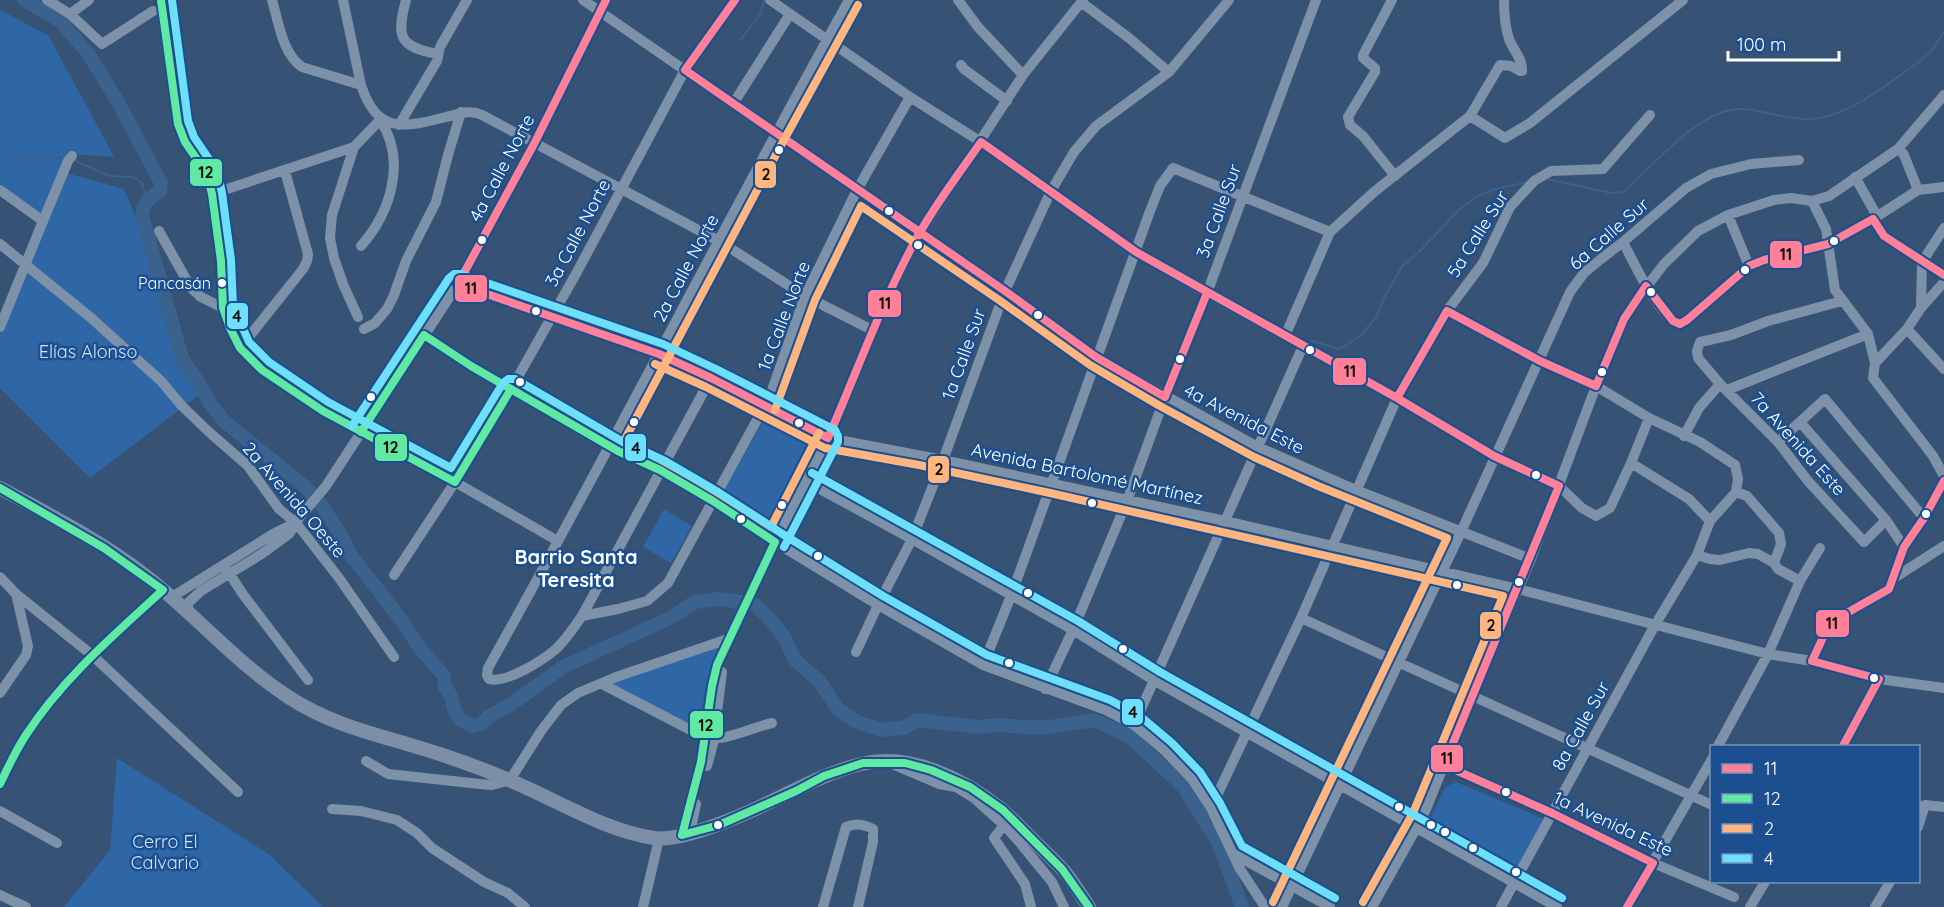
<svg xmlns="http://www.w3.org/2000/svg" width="1944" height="907" viewBox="0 0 1944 907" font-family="Quicksand,sans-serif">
<rect width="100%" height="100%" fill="#365274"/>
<path fill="#2f66a5" d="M0 10 48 35 110 149 114 157 69 154 63 172 124 189 131 205 182 358 204 391 90 478 0 388V327L43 221 0 190Z
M768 412 820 439 773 538 719 500Z
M664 509 692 526 671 563 643 547Z
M728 639 706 738 602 684Z
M117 758 270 855 323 907H64L110 850Z
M1456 782 1544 819 1515 872 1427 826 1445 787Z"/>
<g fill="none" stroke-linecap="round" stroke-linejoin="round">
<path stroke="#3b618d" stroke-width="2" d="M741 39 761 13 764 0
M0 149 22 158H64
M73 160 110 176 133 177 142 183 147 199
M1547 179 1611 193 1623 192C1652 167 1688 123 1723 112 1751 102 1780 121 1809 119 1845 117 1878 91 1906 71 1914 65 1925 59 1931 51 1936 45 1940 38 1944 32
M1312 341 1339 349 1347 345 1362 334 1376 318 1384 298 1403 265 1417 254 1460 209 1476 197 1492 190 1527 182
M1129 736 1131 730"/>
<path stroke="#3b618d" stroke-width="14" d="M24 0 60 21 87 52 118 102 161 183 160 191C149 198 144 202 142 215L182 358 204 391 209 402 224 421 304 486 318 500 341 535 350 554 402 621 419 647 444 676 445 687 451 696 455 712 461 720 472 726 481 724 488 717 510 705 563 667 670 618 695 602 719 599 754 604 771 620 783 635 795 660 819 681 838 709 857 722 882 730 904 728 917 720 978 727 998 725 1023 727H1050L1094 720 1129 736 1183 786 1219 844 1242 907"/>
<path stroke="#7d92a8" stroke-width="10" d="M47 0 70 14 102 44 153 11
M161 0V8L178 124 185 142 207 174 212 194 221 261 223 308 230 328 240 348 262 370 323 411 455 482 558 541
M272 0C279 23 282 53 302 67L361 85
M343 0 361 85C377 134 403 128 446 117 460 114 469 109 482 115L719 241 805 296 872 330
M406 0C396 37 399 47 438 54
M583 0 1005 291 1096 357 1258 447 1356 490 1531 559
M770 0 910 97 981 142 1136 252 1207 293 1397 398 1494 456 1559 486 1582 508 1596 516 1610 508 1631 463 1649 418
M849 0C726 221 612 448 488 668L487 675 489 679C506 684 543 660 556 649 566 640 574 627 582 616L618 609 647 601 668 583 770 396 805 296 857 190 910 97
M958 0 978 27 1023 75
M1392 0 1363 55V58L1375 68V72L1348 117 1350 125 1363 136 1395 176
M1081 2 1129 38 1169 72
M70 14 89 0
M961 65 964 69 1007 101
M733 104 790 14
M1470 116 1505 138 1530 123 1683 0
M399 125 437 61 440 47 467 0
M1899 148 1904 155 1918 190
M1855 177 1877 216
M0 190 43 221 0 327
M212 194 354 147
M1812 201 1826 229 1835 290 1868 334 1875 363 1873 378 1933 456 1944 476
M1728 215 1749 266
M1873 219 1884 236 1944 275
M43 221 68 161 72 156
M159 231 191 288 201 297 223 308
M1623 242C1634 263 1658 316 1680 324L1687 320 1749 266 1764 260 1828 244 1873 219 1918 190 1944 187
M0 244 90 317 161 381 182 406 209 432 248 466 279 509 296 523 339 578 394 657
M458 284 659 354 711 378 828 438 943 460 1225 521 1518 589 1768 654 1812 661 1879 679 1944 688
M1842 301 1768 321 1731 335 1700 342 1697 351 1698 358 1720 384 1778 442 1808 481 1864 542 1886 520
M1921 308 1922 262 1944 228
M1447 311 1540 361 1596 386 1649 418 1700 442 1735 465 1738 479 1736 492 1710 521 1697 555 1655 625 1501 907
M358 317 343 284 334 258 330 238 332 215 354 147 380 120C407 160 391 212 361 246
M364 329 375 323 387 309 394 295 406 261 436 202 448 155 461 112
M1907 329 1944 369
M424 335 471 366 618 451 660 470 713 501 775 542 878 605 983 665 1106 710 1134 725 1164 750 1192 779 1211 808 1240 869 1265 907
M1285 336 1330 232 1374 192 1470 116 1500 65 1511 66 1520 71H1522C1523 59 1513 50 1509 39 1505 27 1504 13 1504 0
M240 348 303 269 307 261 308 254 285 171
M1875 363 1907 329 1921 308 1944 282
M1727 390 1868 334
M1800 422 1886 520 1904 547
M1684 436 1699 408 1720 384
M1778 442 1825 399 1924 518
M1631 463 1689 499 1710 521
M807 482 912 539 1073 630 1155 681 1557 907
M1736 492 1747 496 1779 533 1781 544 1774 563
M1697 555 1710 559 1720 560 1749 553 1758 554 1774 563 1778 569 1800 581
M226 568 242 593 308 680
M394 575 455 482 511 389 577 272 685 70 735 0
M0 577 16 594 92 655 238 792
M1894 578 1944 546
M172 597 273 534 295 523
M188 611V603L201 591 263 553 289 534 299 518 326 486 458 284 534 144 606 0
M582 616 711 378
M1301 618 1712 805
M856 652 878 605 912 539 943 460 1005 291 1051 191 1074 152 1096 126 1169 72 1229 0
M1812 661 1827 629 1838 618 1889 589 1904 547 1924 518 1944 481
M983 665 1011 596 1150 211 1160 186 1173 168 1330 232
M602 684 706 738C727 741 750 728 772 723
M1045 689 1073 630 1127 501 1165 397 1207 293 1316 0
M0 693 26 655 28 646 16 594
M1134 725 1303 346
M1718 746 1768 654 1800 581 1820 548
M1843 746 1879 679
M366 761 388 774 480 784 492 785 510 780 541 731 561 705 578 693 616 677 728 639
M892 764 939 784 956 787 974 798 1004 825 1021 844 1052 882 1064 907
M1444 765 1552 813 1653 863 1734 897
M707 766 713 744 722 672
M0 784C8 767 16 750 26 734 62 679 114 635 163 590
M1211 808 1301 618 1397 398 1447 311 1483 263 1510 207 1534 181 1551 171 1603 169 1650 115
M1918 808 1925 805 1944 807
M332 809 361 811 397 820 417 833 432 848 484 882 508 893 525 907
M0 811 57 843
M1004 825 994 838 1025 884 1031 907
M1918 827 1925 805
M690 833 696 804
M682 835 701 762 712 686 717 665 775 542 828 438 853 381 872 330 915 241 1023 75 1083 0
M1234 854 1330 907
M0 895 26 907
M643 907 659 839
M823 907 846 827C856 823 863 824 873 829V842L858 907
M1282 907 1461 532 1570 292 1584 273 1601 259 1623 242 1686 188 1711 174 1751 164 1799 160
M1372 907 1417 827 1427 807 1472 695 1531 559 1596 386 1624 319 1634 303 1664 264 1698 231 1728 215 1774 200 1791 198 1812 201 1829 196 1898 149 1944 95
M1627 907 1712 759
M1750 907 1765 882
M1875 907 1890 882"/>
<path stroke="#7d8ea7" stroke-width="14" d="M0 488C50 515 101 541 146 576 196 615 237 664 290 698 327 722 366 732 407 744 442 754 476 766 509 780 557 800 603 830 654 838 679 842 728 821 751 811 786 795 824 773 861 764 910 752 964 779 1001 809 1012 818 1022 829 1032 839 1043 850 1054 860 1064 871 1073 882 1081 895 1089 907"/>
<g stroke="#1b4f8f" stroke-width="12">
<path id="bus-1" d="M606 0 534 144 458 284 659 354 711 378 828 438C857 372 881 304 915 241 934 206 958 175 981 142L1136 252 1397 398 1494 456 1559 486 1444 765 1552 813 1653 863 1627 907
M735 0 685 70 1005 291 1096 357 1165 397 1207 293
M1397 398 1447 311 1540 361 1596 386 1624 319 1646 286 1673 321 1680 324 1687 320 1749 266 1764 260 1828 244 1873 219 1884 236 1944 275
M1843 746 1879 679 1812 661 1827 629 1838 618 1889 589 1904 547 1924 518 1944 481"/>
</g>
<g stroke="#1b4f8f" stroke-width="12">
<path id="bus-2" d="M161 0 178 124 185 142 207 174 212 194 221 261 223 308 230 328 240 348 262 370 323 411 455 482 511 389
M361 432 424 335 471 366 618 451 660 470 713 501 775 542
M0 488 104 548 163 590C114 635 62 679 26 735 16 750 8 767 0 784
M775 542 717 665 712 686 701 762 682 835 719 825 796 791 824 776 863 763H905L931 770 970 787 1003 810 1062 869 1089 907"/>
</g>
<g stroke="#1b4f8f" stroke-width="12">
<path id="bus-3" d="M655 364 706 387 825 448 919 465 1050 493 1503 596 1413 813 1363 902
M775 410 815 300 861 206 999 300 1090 365 1160 406 1254 457 1318 486 1447 538 1273 902
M819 433 771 527C723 495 676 466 624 441L779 149 858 5"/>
</g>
<g stroke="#1b4f8f" stroke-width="12">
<path id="bus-4" d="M172 0 188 121 194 137 217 171 222 193 231 260 233 306 249 342 269 362 328 402 451 468 503 383 508 379H515L623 442 665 461 718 492 781 533 883 596 987 655 1110 700 1140 716 1172 743 1200 772 1220 803 1242 846 1335 898
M352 426 449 278 454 274H461L663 344 716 369 835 430 838 436V442L784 547
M812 473 1078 621 1160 672 1562 898"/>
</g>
<use href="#bus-1" stroke="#ff8098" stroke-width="8"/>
<use href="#bus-2" stroke="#60e9a3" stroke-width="8"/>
<use href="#bus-3" stroke="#ffb580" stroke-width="8"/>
<use href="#bus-4" stroke="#6ddff8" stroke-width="8"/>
</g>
<g fill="#fff" stroke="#1b4f8f" stroke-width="2">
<circle cx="779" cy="150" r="5"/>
<circle cx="889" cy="211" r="5"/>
<circle cx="482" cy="240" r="5"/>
<circle cx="1834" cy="241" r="5"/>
<circle cx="918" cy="245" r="5"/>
<circle cx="1745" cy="270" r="5"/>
<circle cx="222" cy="283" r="5"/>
<circle cx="1651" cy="292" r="5"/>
<circle cx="536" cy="311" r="5"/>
<circle cx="1038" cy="315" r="5"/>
<circle cx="1310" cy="350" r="5"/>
<circle cx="1180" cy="359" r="5"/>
<circle cx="1602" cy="372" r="5"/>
<circle cx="520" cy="382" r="5"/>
<circle cx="371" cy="397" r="5"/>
<circle cx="634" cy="422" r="5"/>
<circle cx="799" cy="423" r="5"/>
<circle cx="1536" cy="475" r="5"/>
<circle cx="1092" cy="503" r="5"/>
<circle cx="782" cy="505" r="5"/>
<circle cx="1926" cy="514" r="5"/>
<circle cx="741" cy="519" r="5"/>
<circle cx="818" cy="556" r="5"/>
<circle cx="1519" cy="582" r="5"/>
<circle cx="1457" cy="585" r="5"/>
<circle cx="1028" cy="593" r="5"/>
<circle cx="1123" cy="649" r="5"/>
<circle cx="1009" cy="663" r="5"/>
<circle cx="1874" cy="678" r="5"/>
<circle cx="1506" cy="792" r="5"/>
<circle cx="1399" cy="807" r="5"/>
<circle cx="718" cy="825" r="5"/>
<circle cx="1431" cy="825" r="5"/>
<circle cx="1445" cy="832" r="5"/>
<circle cx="1473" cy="848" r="5"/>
<circle cx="1516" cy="872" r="5"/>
</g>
<g text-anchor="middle" stroke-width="5" stroke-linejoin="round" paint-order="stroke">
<g font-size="16" fill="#fff" stroke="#1b4f8f" text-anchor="end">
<text x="211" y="289">Pancasán</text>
</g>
<g font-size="18" fill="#fff" stroke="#1b4f8f">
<text transform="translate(502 168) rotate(-62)" y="6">4a Calle Norte</text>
<text transform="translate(1219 211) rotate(-70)" y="6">3a Calle Sur</text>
<text transform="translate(578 233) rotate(-62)" y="6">3a Calle Norte</text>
<text transform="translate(1478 234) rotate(-58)" y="6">5a Calle Sur</text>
<text transform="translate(1609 234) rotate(-41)" y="6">6a Calle Sur</text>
<text transform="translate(686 268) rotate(-62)" y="6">2a Calle Norte</text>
<text transform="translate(784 316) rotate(-69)" y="6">1a Calle Norte</text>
<text transform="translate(964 354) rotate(-70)" y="6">1a Calle Sur</text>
<text transform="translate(1244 419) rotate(27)" y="6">4a Avenida Este</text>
<text transform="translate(1798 444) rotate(48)" y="6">7a Avenida Este</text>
<text transform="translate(1087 474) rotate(12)" y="6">Avenida Bartolomé Martínez</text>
<text transform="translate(294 500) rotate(49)" y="6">2a Avenida Oeste</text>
<text transform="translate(1581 726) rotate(-61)" y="6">8a Calle Sur</text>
<text transform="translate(1613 824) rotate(25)" y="6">1a Avenida Este</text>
</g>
<g font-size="18" fill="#cfe3fa" stroke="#1b4f8f">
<text x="88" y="358">Elías Alonso</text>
<text x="165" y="848">Cerro El<tspan x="165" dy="21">Calvario</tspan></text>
</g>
<g font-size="20" font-weight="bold" fill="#fff" stroke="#1b4f8f">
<text x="576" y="564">Barrio Santa<tspan x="576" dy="23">Teresita</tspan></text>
</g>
</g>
<g stroke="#1b4f8f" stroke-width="2">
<rect x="189" y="158" width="34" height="29" rx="6" fill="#60e9a3"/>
<rect x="754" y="160" width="23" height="29" rx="6" fill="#ffb580"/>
<rect x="1769" y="240" width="34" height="29" rx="6" fill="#ff8098"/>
<rect x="454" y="274" width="34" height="29" rx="6" fill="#ff8098"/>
<rect x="867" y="289" width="35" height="29" rx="6" fill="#ff8098"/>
<rect x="226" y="302" width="23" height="28" rx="6" fill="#6ddff8"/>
<rect x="1332" y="357" width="35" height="29" rx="6" fill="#ff8098"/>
<rect x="374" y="433" width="34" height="29" rx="6" fill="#60e9a3"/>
<rect x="624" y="433" width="23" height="29" rx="6" fill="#6ddff8"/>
<rect x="927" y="455" width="23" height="29" rx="6" fill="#ffb580"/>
<rect x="1815" y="609" width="35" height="29" rx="6" fill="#ff8098"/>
<rect x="1479" y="611" width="23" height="29" rx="6" fill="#ffb580"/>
<rect x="1121" y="698" width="23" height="28" rx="6" fill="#6ddff8"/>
<rect x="689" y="710" width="35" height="29" rx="6" fill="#60e9a3"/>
<rect x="1430" y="744" width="34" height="29" rx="6" fill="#ff8098"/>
</g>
<g font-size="16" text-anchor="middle" font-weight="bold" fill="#111">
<text x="206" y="178">12</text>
<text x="766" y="180">2</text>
<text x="1786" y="260">11</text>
<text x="471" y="294">11</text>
<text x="885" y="309">11</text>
<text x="237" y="322">4</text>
<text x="1350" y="377">11</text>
<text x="391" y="453">12</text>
<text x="636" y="454">4</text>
<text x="939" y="475">2</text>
<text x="1832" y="629">11</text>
<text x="1491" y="631">2</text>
<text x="1133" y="718">4</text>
<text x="706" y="731">12</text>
<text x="1447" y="764">11</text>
</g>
<rect x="1710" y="745" width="210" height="138" fill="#1b4f8f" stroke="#7695bc" stroke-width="1.5"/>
<rect x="1722" y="764" width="30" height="9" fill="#ff8098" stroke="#7695bc" stroke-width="1.5"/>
<text x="1764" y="775" font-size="18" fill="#ffffff">11</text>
<rect x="1722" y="794" width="30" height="9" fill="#60e9a3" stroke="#7695bc" stroke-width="1.5"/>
<text x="1764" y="805" font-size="18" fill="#ffffff">12</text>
<rect x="1722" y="824" width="30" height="9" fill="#ffb580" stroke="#7695bc" stroke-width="1.5"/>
<text x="1764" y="835" font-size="18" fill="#ffffff">2</text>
<rect x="1722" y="854" width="30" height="9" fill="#6ddff8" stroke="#7695bc" stroke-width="1.5"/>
<text x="1764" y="865" font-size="18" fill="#ffffff">4</text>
<path d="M1728 51v9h111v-9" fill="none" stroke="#ffffff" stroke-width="3"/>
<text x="1737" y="51" font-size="18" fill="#ffffff" stroke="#1b4f8f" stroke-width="4.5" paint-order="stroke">100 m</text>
</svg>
